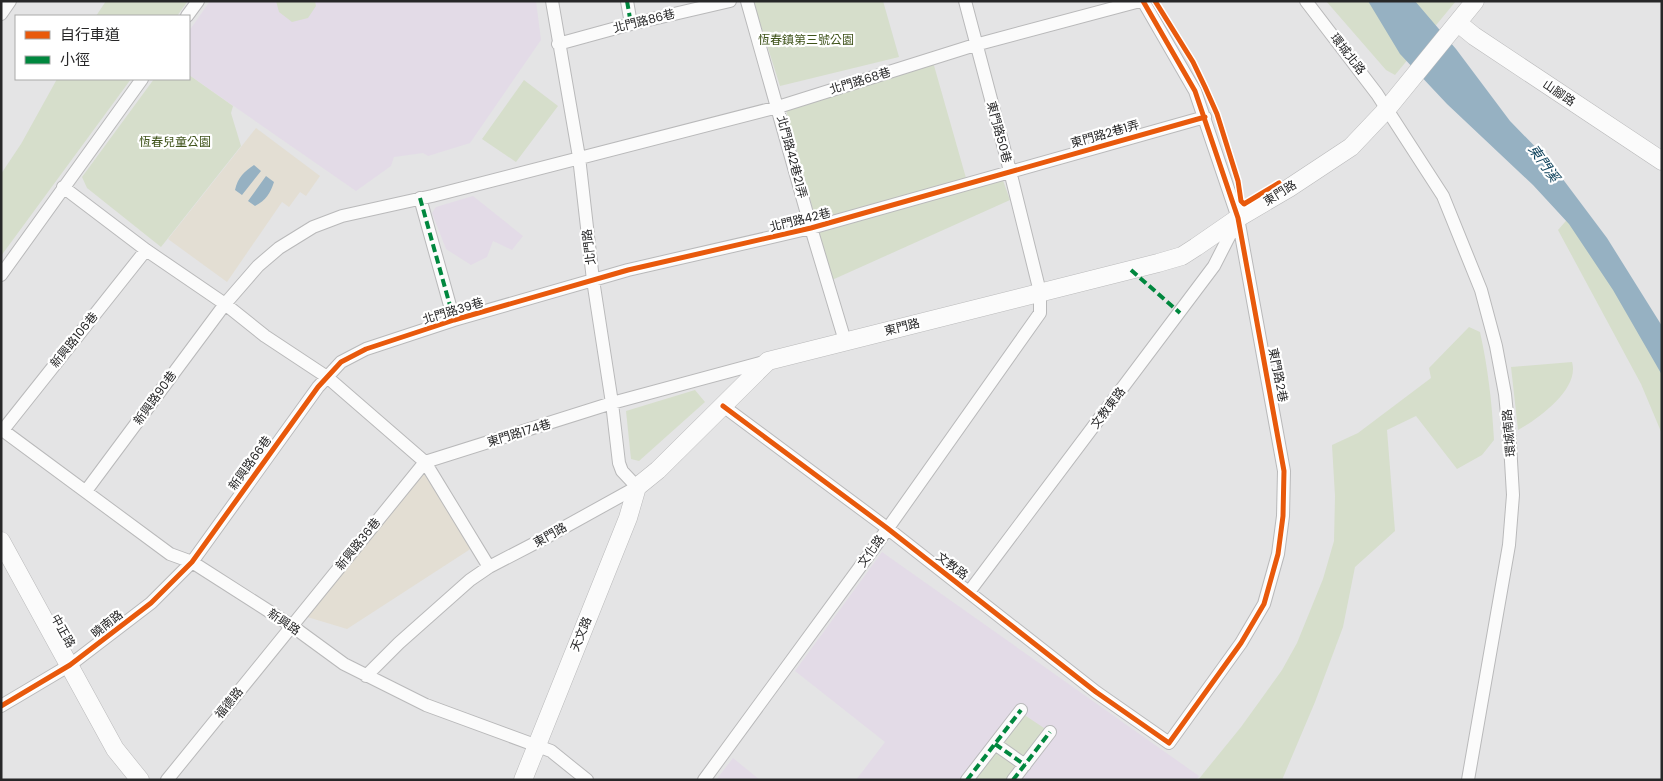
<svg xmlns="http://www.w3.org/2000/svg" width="1663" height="781" viewBox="0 0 1663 781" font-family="Poppins,'Noto Sans TC',sans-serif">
<rect width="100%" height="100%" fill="#e4e4e5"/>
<path fill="#e3ded3" d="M256 128 320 176 306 196 300 192 289 207 282 202 227 282 168 239Z
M423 472 472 548 347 629 304 616Z"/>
<path fill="#e3dbe7" d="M210 1H536L541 40 470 143 428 156 423 153 394 157 391 166 356 191 189 75V31Z
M473 196 523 236 512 250 493 241 487 257 471 265 446 249 432 213 436 207Z
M882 552 1199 776 1196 780H856L885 742 795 671Z
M733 758 760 780H716Z"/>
<path fill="#d6decb" d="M106 1H188L177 16H96Z
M276 1H315L316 6 308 18 292 22 279 12Z
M753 1H883L899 57 780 86Z
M1326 1H1456L1395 75 1386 70Z
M933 62 966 178 1000 172 1010 200 832 280 783 99Z
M189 75 233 106 231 113 241 146 161 247 87 188 82 177 154 79H189Z
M57 79H131L1 256V174L21 144Z
M524 80 558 106 516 162 482 139Z
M1579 206 1662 335V434L1641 384 1558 230Z
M1469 327 1480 332C1488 368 1492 403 1494 440L1482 455 1457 469 1416 416 1387 430 1395 531 1355 567 1343 627 1315 702 1282 780H1198L1241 727 1282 670 1297 643 1323 579 1334 541 1335 496 1332 445 1358 433 1431 378 1429 368Z
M1572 362C1580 389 1538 419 1518 430L1511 367Z
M695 390 705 402 639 461 631 459 626 411Z
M1023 714 1047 730 1023 759 1001 743Z
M996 750 1018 766 1007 780H973Z"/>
<path fill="#96b1c2" d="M1368 1H1415L1456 49 1510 121 1550 162 1607 238 1662 326V375L1613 290 1569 224 1533 185 1447 104 1400 54Z
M254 165 261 171 242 195 235 190C238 177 244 172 254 165Z
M266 176 274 182C270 194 266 200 255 206L248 201Z"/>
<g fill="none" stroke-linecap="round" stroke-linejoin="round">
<g stroke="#b9b9ba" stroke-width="14">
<path id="street" d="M627 1 631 24
M747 1 811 228 845 341
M1306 1 1377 94 1443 196 1481 290 1496 346 1505 394 1510 444 1513 495 1509 545 1468 780
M1 14 10 1
M187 16 198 1
M558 44 631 24 730 1
M63 187 146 250 225 304 265 336 327 377 425 462 489 567
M420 198 454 320
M1 275 142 79
M723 406 887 528 1096 692 1169 743 1241 643 1264 604 1278 554 1283 516 1284 471 1238 218 1195 91 1143 1
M1 429 170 554 192 562 292 626 344 664 426 705 551 751 587 780
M3 430 146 250
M425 462 612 403 768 361
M86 491 225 304 258 266 279 248 313 227 342 216 432 196 778 107 975 45 1140 1
M969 592 1214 266 1238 219
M366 676 399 643 470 580 489 567 543 539 637 487 622 471 619 463 612 403 593 280 579 157 552 1
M1 706 70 665 151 603 192 562 318 387 341 362 366 349 454 320 628 270 811 228 1205 117
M995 744 1025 765
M167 780 425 462
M704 780 876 545 1040 313V292L1010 171 965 1
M967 780 1021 710
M1013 780 1050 732"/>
</g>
<g stroke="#b9b9ba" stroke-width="19">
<path id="secondary" d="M1458 23 1474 36 1662 161
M1 541 115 749 140 780
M523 780 628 518 637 487 658 470 768 361 1158 263 1182 256 1196 247 1238 218 1289 188 1351 147 1387 109 1475 1"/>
</g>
<use href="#street" stroke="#fbfbfb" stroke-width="12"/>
<use href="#secondary" stroke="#fbfbfb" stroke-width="18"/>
<path stroke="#00873e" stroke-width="4" stroke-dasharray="8 4" stroke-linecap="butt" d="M627 1 631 24
M420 198 454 320
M1131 270 1180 313
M995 744 1025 765
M967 780 1021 710
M1013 780 1050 732"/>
<g stroke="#fff" stroke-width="8">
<path id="cycleway" d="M1155 1 1193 62 1205 87 1217 114 1238 181 1241 201 1244 204 1279 183
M723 406 887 528 1096 692 1169 743 1241 643 1264 604 1278 554 1283 516 1284 471 1238 218 1195 91 1143 1
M1 706 70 665 151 603 192 562 318 387 341 362 366 349 454 320 628 270 811 228 1205 117"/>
</g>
<use href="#cycleway" stroke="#e8590c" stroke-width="5"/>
</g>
<g text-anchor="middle" stroke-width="4.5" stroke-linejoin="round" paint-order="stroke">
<g font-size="12" fill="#272728" stroke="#fff">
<text transform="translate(644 21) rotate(-14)" y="4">北門路86巷</text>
<text transform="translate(1348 54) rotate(52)" y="4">環城北路</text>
<text transform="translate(860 81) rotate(-17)" y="4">北門路68巷</text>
<text transform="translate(1559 93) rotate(34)" y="4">山腳路</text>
<text transform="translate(999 132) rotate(75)" y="4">東門路50巷</text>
<text transform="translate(1105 134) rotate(-16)" y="4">東門路2巷1弄</text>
<text transform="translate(792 157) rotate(75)" y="4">北門路42巷21弄</text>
<text transform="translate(1280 193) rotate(-32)" y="4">東門路</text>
<text transform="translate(800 220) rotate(-14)" y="4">北門路42巷</text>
<text transform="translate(589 247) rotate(-97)" y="4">北門路</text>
<text transform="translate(453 311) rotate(-17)" y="4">北門路39巷</text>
<text transform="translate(902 327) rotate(-14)" y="4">東門路</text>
<text transform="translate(74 340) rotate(-51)" y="4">新興路106巷</text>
<text transform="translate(1278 375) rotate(79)" y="4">東門路2巷</text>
<text transform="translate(155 398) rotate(-54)" y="4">新興路90巷</text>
<text transform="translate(1108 408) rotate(-53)" y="4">文教東路</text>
<text transform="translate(519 433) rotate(-17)" y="4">東門路174巷</text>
<text transform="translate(1509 433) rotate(-95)" y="4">環城南路</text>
<text transform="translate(250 463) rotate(-54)" y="4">新興路66巷</text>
<text transform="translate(550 535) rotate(-29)" y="4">東門路</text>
<text transform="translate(358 544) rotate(-51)" y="4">新興路36巷</text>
<text transform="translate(871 551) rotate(-54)" y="4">文化路</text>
<text transform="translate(952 566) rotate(37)" y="4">文教路</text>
<text transform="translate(284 622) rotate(34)" y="4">新興路</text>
<text transform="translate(107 624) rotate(-38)" y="4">曉南路</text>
<text transform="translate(63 631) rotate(61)" y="4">中正路</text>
<text transform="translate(581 634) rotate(-68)" y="4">天文路</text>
<text transform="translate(229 703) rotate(-51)" y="4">福德路</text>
</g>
<g font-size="12" fill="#3f531a" stroke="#fff">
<text x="806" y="44">恆春鎮第三號公園</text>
<text x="175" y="146">恆春兒童公園</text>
</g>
<g font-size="14" font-style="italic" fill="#0e425c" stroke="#fff">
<text transform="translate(1544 163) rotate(55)" y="5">東門溪</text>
</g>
</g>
<rect width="1663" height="781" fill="none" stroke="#272728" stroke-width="5"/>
<rect x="15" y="15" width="175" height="65" fill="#ffffff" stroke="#a9a9a9"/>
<rect x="25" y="31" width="25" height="8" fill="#e8590c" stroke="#a9a9a9"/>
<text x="60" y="40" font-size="15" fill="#272728">自行車道</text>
<rect x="25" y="56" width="25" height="8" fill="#00873e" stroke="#a9a9a9"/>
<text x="60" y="65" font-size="15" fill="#272728">小徑</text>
</svg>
